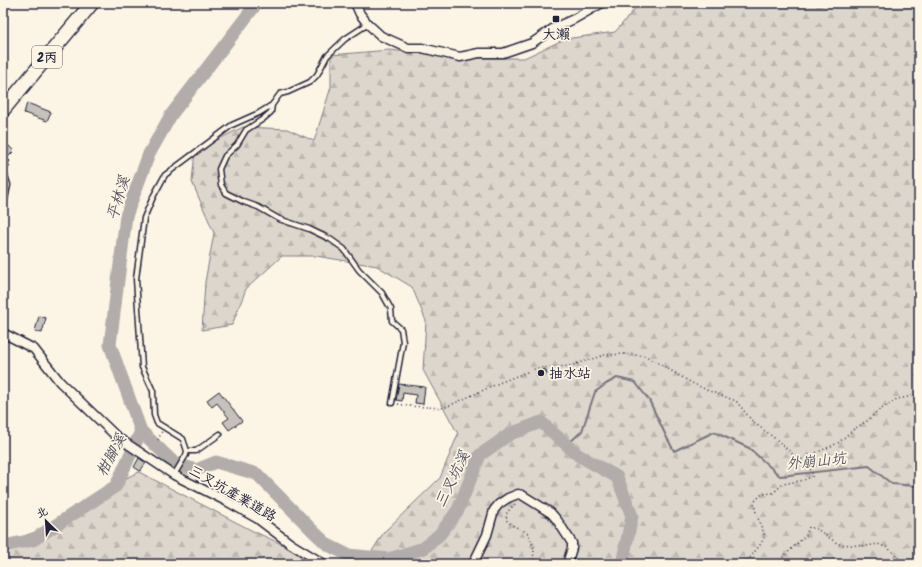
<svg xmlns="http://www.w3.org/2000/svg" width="922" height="567" viewBox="0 0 922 567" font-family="Kalam,'LXGW WenKai TC',sans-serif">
<defs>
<pattern id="forest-firs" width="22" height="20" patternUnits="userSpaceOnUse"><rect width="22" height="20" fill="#dcd6cc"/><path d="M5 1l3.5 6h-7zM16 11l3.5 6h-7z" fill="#bcb7b0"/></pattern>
</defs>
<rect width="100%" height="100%" fill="#fcf5e5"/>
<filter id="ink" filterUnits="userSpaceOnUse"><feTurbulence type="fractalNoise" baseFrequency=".025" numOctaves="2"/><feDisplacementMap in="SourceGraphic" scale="8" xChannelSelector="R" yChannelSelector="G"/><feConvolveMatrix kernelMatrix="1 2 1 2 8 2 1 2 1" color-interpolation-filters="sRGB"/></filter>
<g filter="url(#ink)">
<path fill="url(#forest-firs)" stroke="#7f7c84" d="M640 3H919V564H364L384 532 440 478 458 434 423 370 426 321 412 287 377 266 316 256H282L246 289 232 325 202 330 205 282 214 233 192 182 195 151 243 127 287 129 314 141 331 87V55L389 50 465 58H524L565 39 615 32Z
M139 472 253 531 325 564H3V543L68 521 107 497 128 477Z"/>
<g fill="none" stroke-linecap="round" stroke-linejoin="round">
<path stroke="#78757e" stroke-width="2" d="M567 445 582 431 595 392 606 384 617 378 635 382 649 400 667 438 674 451 714 432 749 448 780 476 869 466 892 484 919 486"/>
<path stroke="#b2adab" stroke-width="13" d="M257 3 171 115 149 154 126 216 110 345 141 431 174 463 196 470 216 462 257 474 314 532 328 545 348 555 389 559 424 548 440 534 458 510 480 455 510 434 541 422 578 455 617 477 632 516 622 564
M3 546 33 540 116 486 141 431"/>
</g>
<path fill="#c6c1bb" stroke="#22223b" d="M27 103 51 112 47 121 24 113Z
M6 143 14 151 7 158 10 161 8 164 10 166 6 171H3V146Z
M39 316 46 318 42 333 35 331Z
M545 369 547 374 537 377 536 372Z
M399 384 425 387 423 404 415 403 416 395 403 393 402 401 396 400Z
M219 391 242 421 229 430 223 422 229 418 217 403 212 407 207 400Z
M139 458 146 463 140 471 134 467Z"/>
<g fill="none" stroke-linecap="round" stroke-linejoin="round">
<g stroke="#22223b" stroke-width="7">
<path id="lane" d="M272 105 271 112 263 119 246 130 237 145 225 156 219 169 221 185 226 193 244 202 258 207 279 219 309 229 330 239 344 249 359 270 382 293 391 309 392 321 401 329 403 342 392 403
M187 451H196L220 434
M174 475 186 455 187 451 183 439 157 423 154 415 153 391 142 367 136 279 144 218 153 197 165 175 232 125 259 113 272 105 280 94 288 92 310 82 317 75 327 56 345 39 368 24"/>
</g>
<g stroke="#22223b" stroke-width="11">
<path id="street" d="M355 3 360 14 368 24 381 36 408 48H422L460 57 479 53H503L532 43 554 28 574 19 602 3
M3 176 6 185 3 199
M3 333 34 349 60 382 117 437 174 475 228 502 258 519 291 544 324 564
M473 564 487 535 494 510 499 504 508 498 518 494 522 495 551 513 557 520 572 543V548L567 564"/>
</g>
<g stroke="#22223b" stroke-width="16">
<path id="primary" d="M3 110 92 3"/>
</g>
<path stroke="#22223b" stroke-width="1.5" stroke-dasharray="1 3" stroke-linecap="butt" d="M398 404 408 406 444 408 499 383 537 368 569 366 605 355 624 354 646 356 692 383 707 390 736 401 753 422 777 440 798 459H802L838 443 854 429 867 421 878 411 897 399 919 395
M158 440 162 431
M515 504 507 512 506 520 512 525 528 533 534 549 533 564
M745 564 760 545 765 536 756 513 754 502 762 494 773 493 783 484 804 480 813 476 811 470 797 462 793 457
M778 564 780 560 806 535 809 527 817 529 838 544 867 546 878 544 888 548 895 554 903 564"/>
<use href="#lane" stroke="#fcf5e5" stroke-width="4"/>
<use href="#street" stroke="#fcf5e5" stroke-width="8"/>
<use href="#primary" stroke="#fcf5e5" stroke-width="13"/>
</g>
</g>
<g fill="#22223b" stroke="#fcf5e5" stroke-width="1.5">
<rect x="552" y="15" width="8" height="8" rx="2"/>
<circle cx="541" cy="373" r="4"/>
</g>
<g text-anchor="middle" stroke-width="3.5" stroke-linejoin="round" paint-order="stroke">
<rect fill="#fcf5e5" stroke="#63616e" stroke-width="1" x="32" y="46" width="30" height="22" rx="3"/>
<g font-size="13" font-weight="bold" fill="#22223b">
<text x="47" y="62">2丙</text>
</g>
<g font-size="14" fill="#22223b" stroke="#fcf5e5">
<text x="556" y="39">大瀨</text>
<text x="549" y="378" text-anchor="start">抽水站</text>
</g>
<g font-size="14" fill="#22223b" stroke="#fcf5e5">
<text transform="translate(233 493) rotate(30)" y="5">三叉坑產業道路</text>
</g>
<g font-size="15" font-style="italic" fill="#545362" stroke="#fcf5e5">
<text transform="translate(118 198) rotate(-73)" y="5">平林溪</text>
<text transform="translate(111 455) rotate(-62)" y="5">柑腳溪</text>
<text transform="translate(816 461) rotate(-6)" y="5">外崩山坑</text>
<text transform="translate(452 479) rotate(-64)" y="5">三叉坑溪</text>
</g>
</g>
<rect width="922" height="567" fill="none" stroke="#fcf5e5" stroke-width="16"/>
<rect x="8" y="8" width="906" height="551" fill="none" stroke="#22223b" stroke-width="1.5" filter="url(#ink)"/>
<g transform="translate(46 521) rotate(335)" stroke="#fcf5e5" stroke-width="3" paint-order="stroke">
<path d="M0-3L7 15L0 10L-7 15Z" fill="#22223b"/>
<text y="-6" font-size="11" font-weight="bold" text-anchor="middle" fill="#22223b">北</text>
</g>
</svg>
